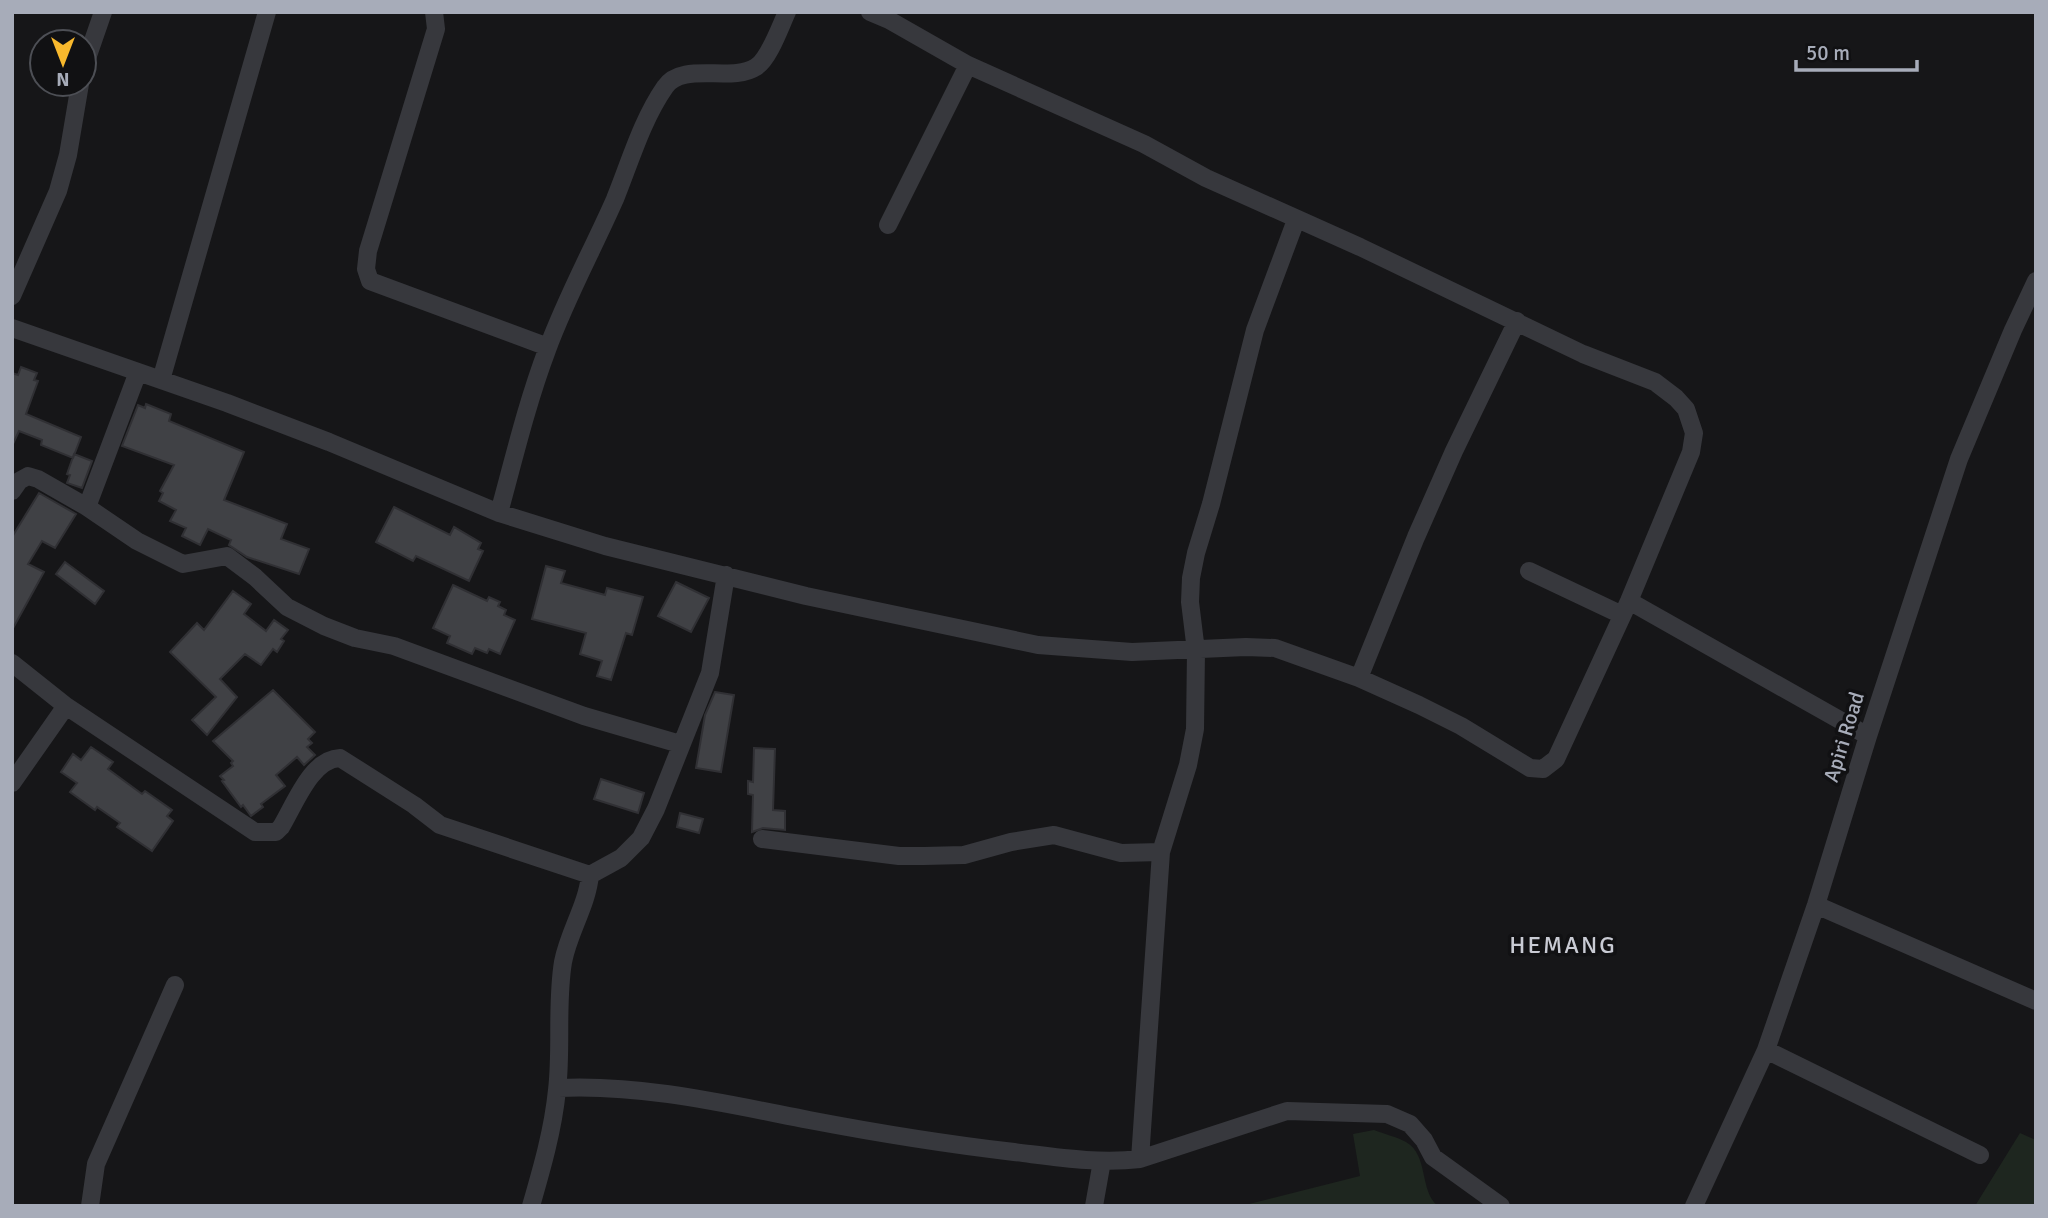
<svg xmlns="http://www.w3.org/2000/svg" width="2048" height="1218" viewBox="0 0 2048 1218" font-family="Signika,sans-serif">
<rect width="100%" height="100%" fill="#161618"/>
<path fill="#1e261f" d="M1374 1130C1384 1134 1397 1137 1406 1142 1429 1155 1419 1191 1438 1206H1241L1360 1176 1353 1134Z
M2020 1133 2036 1140V1206H1975Z"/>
<path fill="#404145" stroke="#303034" stroke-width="2" d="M21 367 37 373 34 380 38 381 26 414 81 437 73 458 41 445 42 440 19 431 12 446V373L18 375Z
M146 404 171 414 169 421 244 452 224 500 287 524 281 539 309 549 299 574 247 557 229 545 231 540 208 529 200 545 182 536 186 528 170 521 176 510 159 501 163 493 160 491 174 465 122 446 138 405 145 408Z
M74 454 92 461 82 488 67 483 70 475 67 474Z
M39 493 76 514 55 548 42 541 28 564 44 572 12 630V537Z
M394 507 450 535 454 527 481 543 478 549 483 551 469 581 416 556 413 561 376 542Z
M65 562 104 591 95 604 56 574Z
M546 566 565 571 561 583 605 595 607 588 643 597 632 635 626 633 611 680 597 676 602 661 580 654 586 633 532 619Z
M676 582 709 598 691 632 658 616Z
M453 585 487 601 489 597 500 602 498 606 506 610 504 615 515 620 500 654 489 649 487 653 475 648 472 654 447 643 450 636 433 628Z
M233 591 251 604 244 614 266 631 274 620 288 630 281 639 284 641 277 652 273 649 261 665 245 654 220 679 237 697 207 735 192 720 216 697 170 652 197 623 204 630Z
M273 690 315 732 308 739 312 743 307 747 315 755 304 765 297 757 276 775 285 786 261 804 263 807 251 816 243 805 241 807 222 781 224 780 220 776 233 766 231 763 233 761 213 741Z
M715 692 734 695 721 772 696 768 705 715Z
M91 747 113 762 108 769 142 794 145 791 172 810 167 816 173 821 152 851 117 827 120 823 97 807 95 810 70 792 77 783 61 772 73 754 81 760Z
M754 748 775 749 773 810 785 811V830L763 828 752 832 753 795 748 794V781L753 782Z
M601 779 644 793 638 813 594 799Z
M680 813 703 819 699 833 677 827Z"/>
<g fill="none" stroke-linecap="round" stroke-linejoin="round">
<path stroke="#37383d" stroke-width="18" d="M434 12 436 29 368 251 366 269 370 281 548 347
M84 67 103 12
M888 225 968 65
M12 296 58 191 68 155 80 84
M12 328 227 403 329 442 499 513 605 546 806 596 1038 645 1132 652 1246 647 1275 648 1359 678 1419 705 1461 726 1530 768 1543 769 1556 759 1629 601 1691 452 1694 433 1686 409 1676 398 1655 382 1583 354 1360 247 1206 178 1144 144 968 65 889 20 870 12
M161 380 267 12
M12 491 19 481 28 476 38 479 87 507 137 541 183 564 227 556 255 577 287 607 324 626 355 638 394 646 584 716 680 744
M87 507 138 372
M499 513C514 458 527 403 547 350 566 298 593 249 615 199 630 162 642 120 665 87 682 61 732 83 756 67 769 59 780 27 787 12
M1529 571 1622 615
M1629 601 1868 736
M12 663 66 706 12 783
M1359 678 1416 537 1454 451 1517 321
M66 706 255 832H276L281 827C295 804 311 759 340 758L414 805 440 825 590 875C587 906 569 931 563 962 556 1005 562 1048 557 1090 553 1130 542 1168 531 1206
M762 839 899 856H924L964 855 1011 842 1054 835 1121 853 1161 852
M590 875 621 858 641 838 656 809 710 673 726 575
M1816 905 2036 1001
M1766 1050 1980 1155
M558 1088C642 1084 727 1104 809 1120 877 1133 945 1144 1014 1152 1056 1157 1098 1164 1140 1159L1161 852 1188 765 1195 729 1196 651 1190 602 1191 578 1196 553 1211 504 1255 330 1296 220
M1140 1159 1287 1111 1387 1114 1410 1124 1424 1140 1433 1157 1501 1206
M90 1206 96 1164 175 985
M1094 1206 1102 1161
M1694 1206 1766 1050 1816 905 1868 736 1959 459 2013 330 2036 281"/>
</g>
<g text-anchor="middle" stroke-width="7" stroke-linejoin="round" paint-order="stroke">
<g font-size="21" fill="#a7acb9" stroke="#111113">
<text transform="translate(1844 737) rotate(-73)" y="7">Apiri Road</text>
</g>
<g font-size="24" letter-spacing="2" fill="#c9cbd4" stroke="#111113">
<text x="1563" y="953">HEMANG</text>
</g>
</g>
<rect width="2048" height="1218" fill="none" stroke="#a7acb9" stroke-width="28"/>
<g transform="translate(63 63) rotate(180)"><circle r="33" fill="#111113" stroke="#4d4f55" stroke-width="2"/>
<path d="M0-5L12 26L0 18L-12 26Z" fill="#f9b92d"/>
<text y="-10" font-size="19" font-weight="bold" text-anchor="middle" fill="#a7acb9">N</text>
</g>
<path d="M1796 60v10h121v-10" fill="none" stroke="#a7acb9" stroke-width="3.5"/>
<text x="1806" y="60" font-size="21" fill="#a7acb9" stroke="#111113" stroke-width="5" paint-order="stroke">50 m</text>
</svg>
